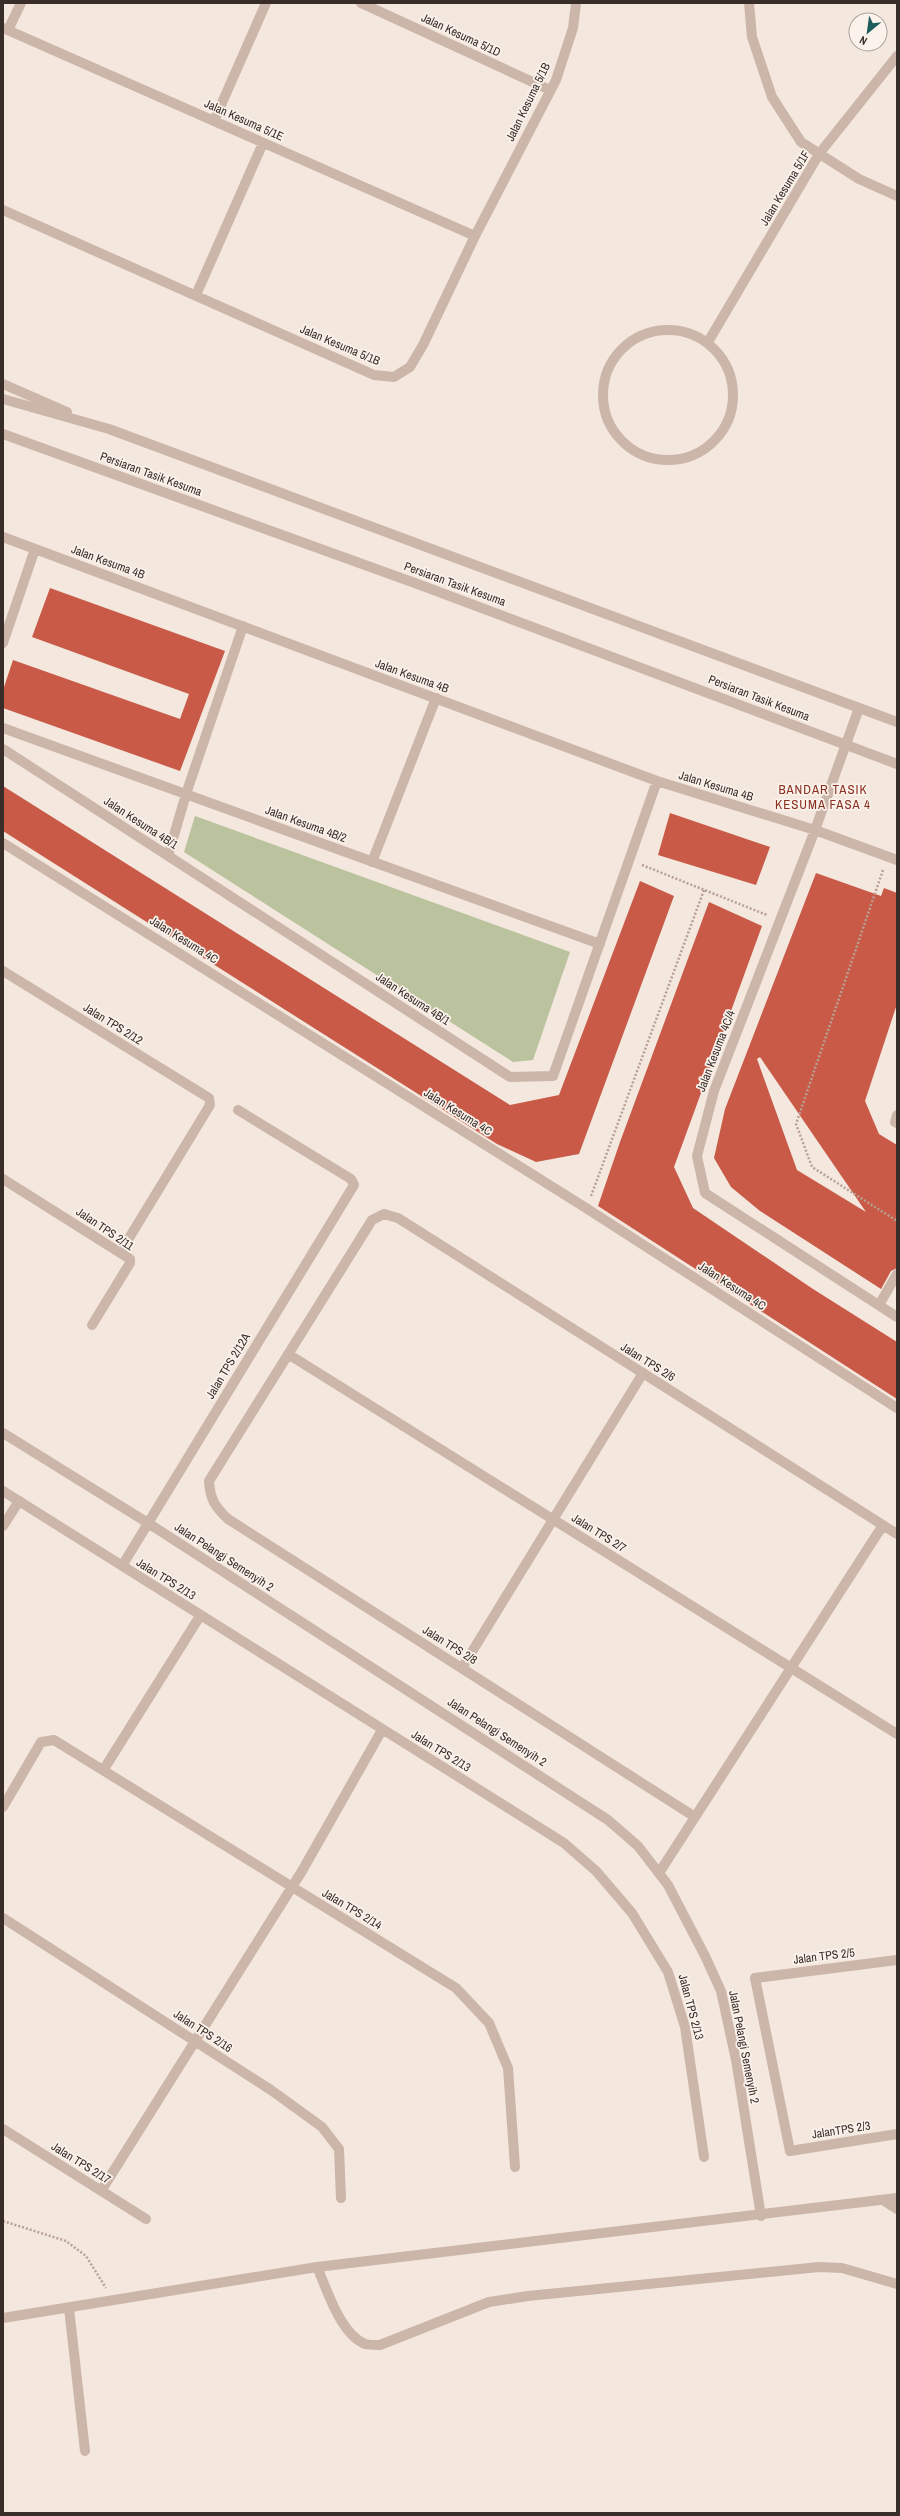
<svg xmlns="http://www.w3.org/2000/svg" width="900" height="2516" viewBox="0 0 900 2516" font-family="'Archivo Narrow',sans-serif">
<rect width="100%" height="100%" fill="#f3e7de"/>
<path fill="#bac39d" d="M195 816 570 952 533 1060 513 1062 184 852Z"/>
<path fill="#c85a47" fill-rule="evenodd" d="M50 588 225 651 180 771 3 708V690L13 660 180 719 189 694 32 637Z
M3 786 510 1105 559 1095 640 881 674 896 579 1154 536 1162 497 1144 3 831Z
M670 813 770 847 756 885 658 855Z
M816 873 881 896 884 888 897 893V1004L865 1101 879 1134 897 1145V1268L891 1271 881 1289 760 1211 731 1187 714 1158 725 1109ZM760 1057 866 1212 797 1170 757 1059Z
M709 902 762 926 674 1167 693 1208 813 1289 897 1342V1399L598 1206 620 1142Z"/>
<g fill="none" stroke-linecap="round" stroke-linejoin="round">
<path stroke="#b8a093" stroke-width="2.5" stroke-dasharray="2 2" stroke-linecap="butt" d="M642 865 767 915
M883 870 796 1124 812 1167 897 1221
M591 1196 704 890
M3 2221 66 2241 86 2256 106 2288"/>
<path stroke="#ccb6a9" stroke-width="10" d="M8 30 21 3
M186 794 243 626
M372 862 436 698
M879 1305 897 1274
M3 1526 19 1501
M462 1668 643 1373
M755 1978 790 2151
M883 2200 897 2209
M317 2267C327 2289 340 2334 365 2344 369 2345 375 2345 380 2345L489 2302 528 2296 819 2267 842 2268 897 2284
M69 2308 85 2451"/>
<path stroke="#ccb6a9" stroke-width="10" d="M361 3 550 90
M749 3 752 37 772 97 801 142 859 179 897 196
M3 28 475 236
M214 121 266 3
M3 210 374 375 394 377 410 367 423 345 475 236 556 80 573 28 576 3
M196 295 263 143
M603 395a65 65 0 1 1 130 0a65 65 0 1 1-130 0Z
M708 342 819 154 897 56
M3 537 657 781 815 830 897 860
M3 643 35 549
M859 708 815 830 714 1091 697 1156 705 1193 897 1317
M3 728 600 944
M3 749 510 1077 553 1076 657 781
M3 843 586 1208 897 1408
M168 856 186 794
M3 971 209 1098 210 1105 120 1253
M897 1115 895 1122 897 1123
M3 1179 130 1259V1263L92 1325
M288 1354 897 1734
M3 1433 148 1523 608 1820 638 1846 668 1885 705 1956 721 1991 736 2060 761 2216
M3 1491 564 1843 596 1871 632 1913 668 1972 685 2027 704 2157
M122 1566 354 1185 351 1179 238 1110
M104 1769 200 1616
M3 1807 41 1742 54 1740 456 1988 489 2023 508 2068 515 2167
M695 1817 228 1519C215 1507 210 1499 209 1481L372 1220 384 1214 398 1218 897 1534
M659 1873 883 1525
M3 1918 271 2090 322 2127 339 2149 341 2198
M755 1978 897 1960
M3 2129 146 2219
M790 2151 897 2134
M101 2191 302 1871 382 1730"/>
<path stroke="#ccb6a9" stroke-width="10" d="M3 384 67 412
M3 399 109 429 897 722
M3 434 423 586 897 764
M3 2318 317 2267 897 2198"/>
</g>
<g text-anchor="middle" stroke-width="3.5" stroke-linejoin="round" paint-order="stroke">
<g font-size="12" fill="#392d29" stroke="#faf2eb">
<text transform="translate(461 35) rotate(25)" y="4">Jalan Kesuma 5/1D</text>
<text transform="translate(528 102) rotate(-64)" y="4">Jalan Kesuma 5/1B</text>
<text transform="translate(244 120) rotate(24)" y="4">Jalan Kesuma 5/1E</text>
<text transform="translate(785 188) rotate(-59)" y="4">Jalan Kesuma 5/1F</text>
<text transform="translate(340 345) rotate(23)" y="4">Jalan Kesuma 5/1B</text>
<text transform="translate(151 474) rotate(20)" y="4">Persiaran Tasik Kesuma</text>
<text transform="translate(108 562) rotate(20)" y="4">Jalan Kesuma 4B</text>
<text transform="translate(455 584) rotate(20)" y="4">Persiaran Tasik Kesuma</text>
<text transform="translate(412 676) rotate(20)" y="4">Jalan Kesuma 4B</text>
<text transform="translate(759 698) rotate(21)" y="4">Persiaran Tasik Kesuma</text>
<text transform="translate(716 786) rotate(17)" y="4">Jalan Kesuma 4B</text>
<text transform="translate(141 823) rotate(33)" y="4">Jalan Kesuma 4B/1</text>
<text transform="translate(306 824) rotate(20)" y="4">Jalan Kesuma 4B/2</text>
<text transform="translate(184 940) rotate(32)" y="4">Jalan Kesuma 4C</text>
<text transform="translate(413 999) rotate(33)" y="4">Jalan Kesuma 4B/1</text>
<text transform="translate(113 1024) rotate(32)" y="4">Jalan TPS 2/12</text>
<text transform="translate(716 1051) rotate(-69)" y="4">Jalan Kesuma 4C/4</text>
<text transform="translate(458 1112) rotate(32)" y="4">Jalan Kesuma 4C</text>
<text transform="translate(105 1229) rotate(34)" y="4">Jalan TPS 2/11</text>
<text transform="translate(732 1286) rotate(33)" y="4">Jalan Kesuma 4C</text>
<text transform="translate(648 1362) rotate(32)" y="4">Jalan TPS 2/6</text>
<text transform="translate(228 1366) rotate(-59)" y="4">Jalan TPS 2/12A</text>
<text transform="translate(599 1533) rotate(32)" y="4">Jalan TPS 2/7</text>
<text transform="translate(224 1557) rotate(33)" y="4">Jalan Pelangi Semenyih 2</text>
<text transform="translate(166 1579) rotate(32)" y="4">Jalan TPS 2/13</text>
<text transform="translate(450 1645) rotate(32)" y="4">Jalan TPS 2/8</text>
<text transform="translate(497 1732) rotate(33)" y="4">Jalan Pelangi Semenyih 2</text>
<text transform="translate(441 1751) rotate(32)" y="4">Jalan TPS 2/13</text>
<text transform="translate(352 1909) rotate(31)" y="4">Jalan TPS 2/14</text>
<text transform="translate(824 1956) rotate(-7)" y="4">Jalan TPS 2/5</text>
<text transform="translate(691 2007) rotate(75)" y="4">Jalan TPS 2/13</text>
<text transform="translate(203 2031) rotate(33)" y="4">Jalan TPS 2/16</text>
<text transform="translate(744 2047) rotate(79)" y="4">Jalan Pelangi Semenyih 2</text>
<text transform="translate(841 2130) rotate(-9)" y="4">JalanTPS 2/3</text>
<text transform="translate(81 2163) rotate(32)" y="4">Jalan TPS 2/17</text>
</g>
<g font-size="13" letter-spacing="1" fill="#8a3020" stroke="#faf2eb">
<text x="823" y="794">BANDAR TASIK<tspan x="823" dy="15">KESUMA FASA 4</tspan></text>
</g>
</g>
<rect width="900" height="2516" fill="none" stroke="#392d29" stroke-width="8"/>
<g transform="translate(868 32) rotate(209)"><circle r="19" fill="#faf2eb" stroke="#ada39d"/>
<path d="M0-3L7 15L0 10L-7 15Z" fill="#1d5c5a"/>
<text y="-6" font-size="11" font-weight="bold" text-anchor="middle" fill="#392d29">N</text>
</g>
</svg>
